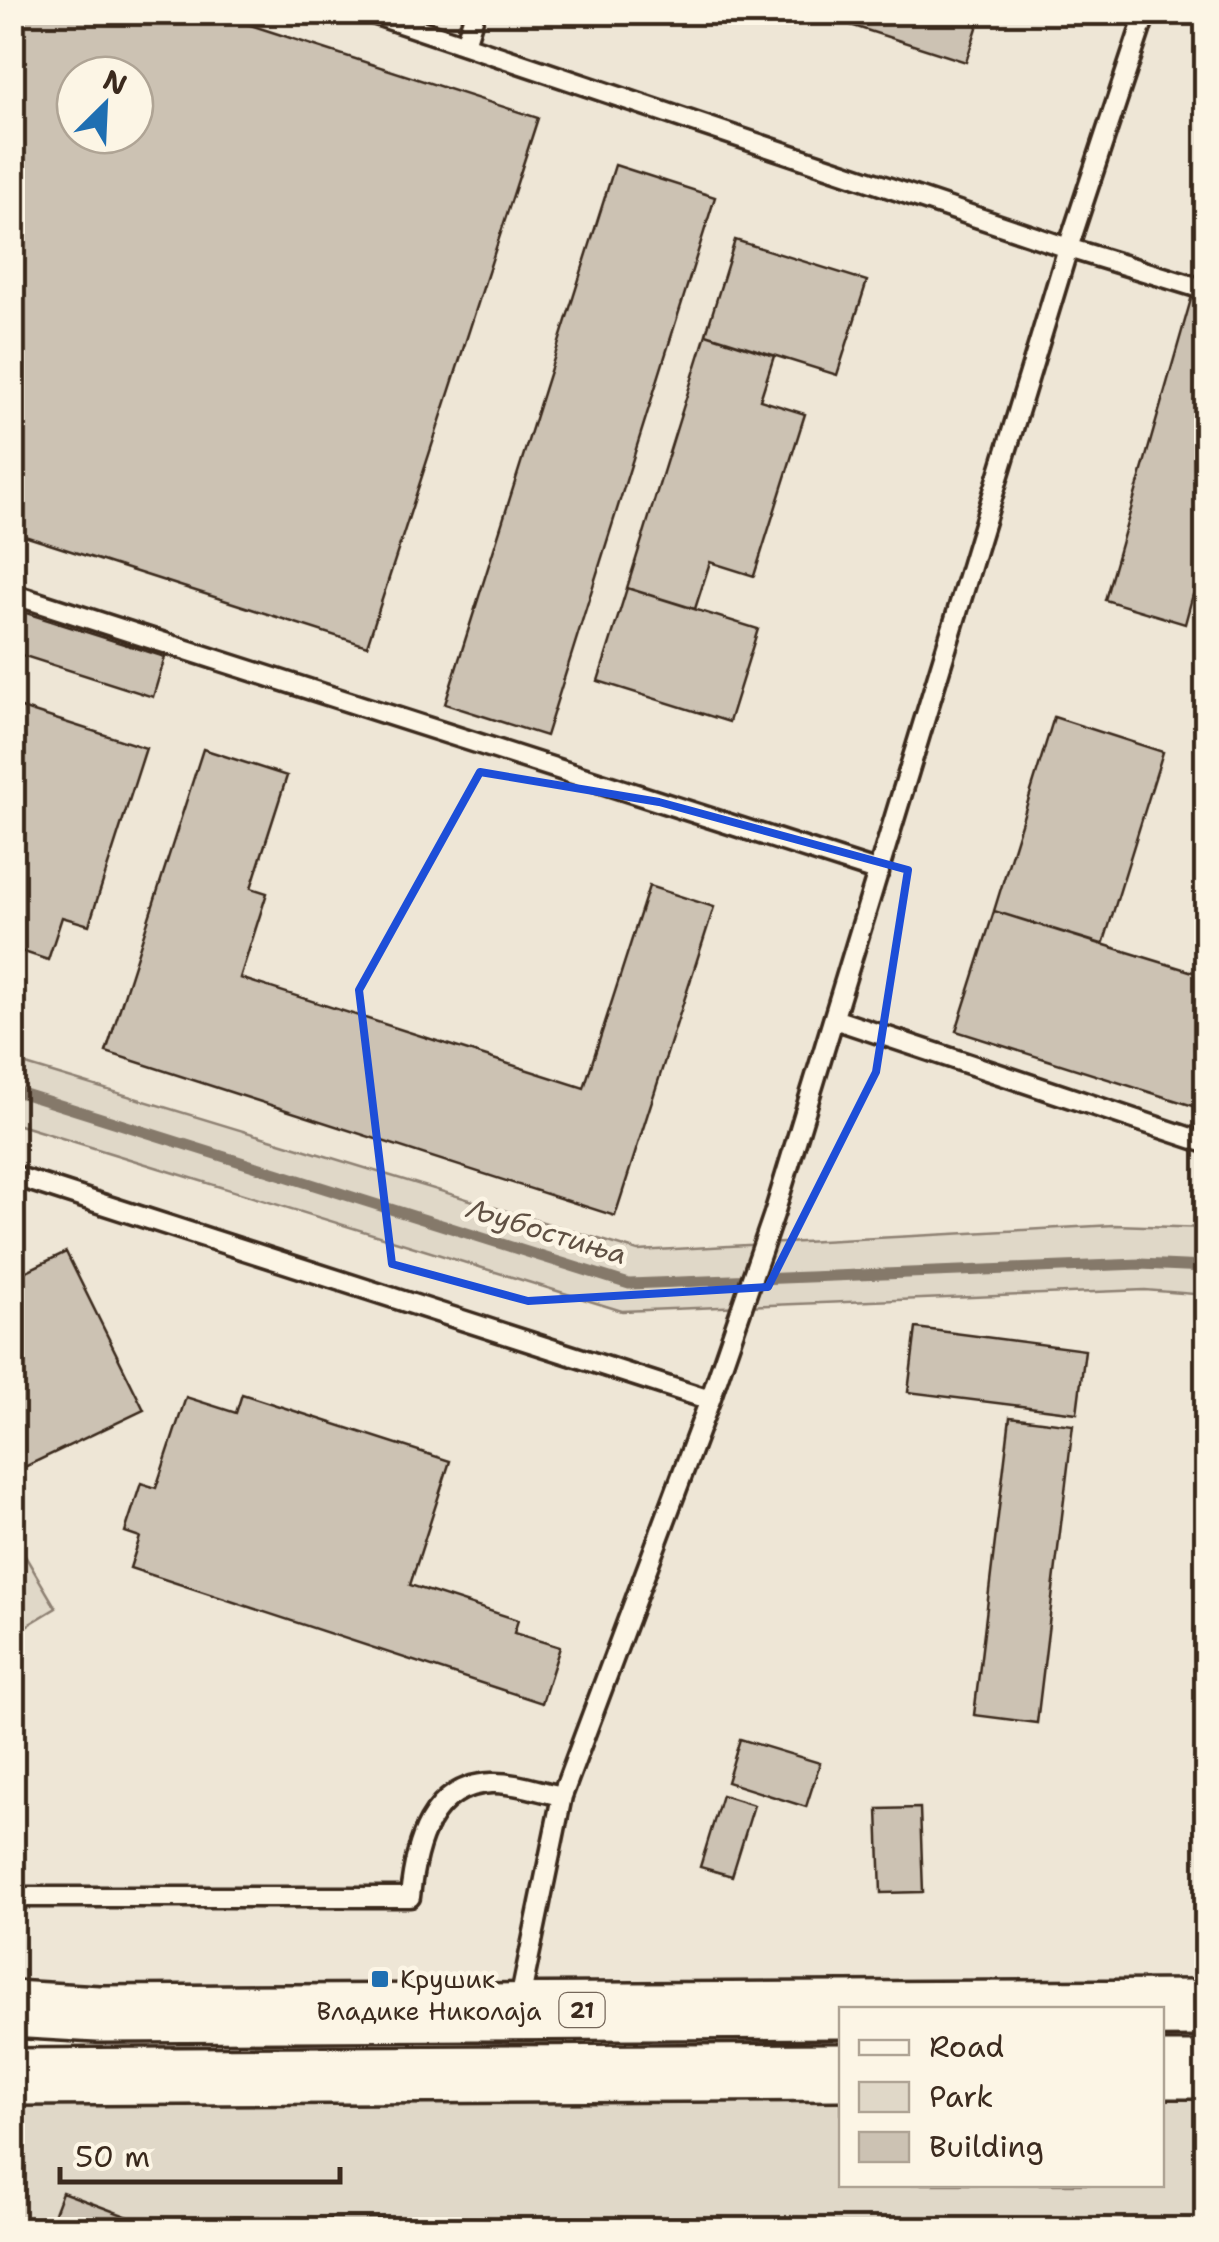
<svg xmlns="http://www.w3.org/2000/svg" width="1219" height="2242" viewBox="0 0 1219 2242" font-family="'Shantell Sans',sans-serif">
<rect width="100%" height="100%" fill="#fcf5e5"/>
<filter id="ink" filterUnits="userSpaceOnUse"><feTurbulence type="fractalNoise" baseFrequency=".01" numOctaves="2"/><feDisplacementMap in="SourceGraphic" scale="20" xChannelSelector="R" yChannelSelector="G"/><feConvolveMatrix kernelMatrix="1 2 1 2 8 2 1 2 1" color-interpolation-filters="sRGB"/></filter>
<g filter="url(#ink)">
<path fill="#eee6d6" fill-rule="evenodd" d="M12 13H1206V2008L13 2009ZM75 75H135V135H75Z"/>
<path fill="#e0d8c8" stroke="#8e8173" stroke-width="2.5" d="M13 1061 638 1251 1114 1225 1206 1228V1295L1145 1290 622 1311 13 1123Z
M12 1534 56 1608 13 1634H12Z
M13 2070 841 2072 842 2184H1162V2070H1206V2229L13 2230Z"/>
<g fill="none" stroke-linecap="round" stroke-linejoin="round">
<path stroke="#85796b" stroke-width="11" d="M12 1090 629 1284 1140 1264 1206 1267"/>
</g>
<path fill="#ccc2b3" stroke="#3b2a1e" stroke-width="2.5" fill-rule="evenodd" d="M12 12H210L538 118 367 646 12 532ZM75 75H135V135H75Z
M810 12H982L966 62Z
M615 165 715 197 546 736 445 704Z
M735 240 867 281 837 375 706 334Z
M1206 247V546L1185 624 1105 600Z
M706 334 774 356 760 400 805 414 754 576 710 562 695 609 627 588Z
M627 588 758 629 729 722 598 681Z
M23 612 165 657 153 697 12 652Z
M12 705 146 748 89 925 62 917 48 960 12 948Z
M1054 717 1163 752 1103 945 994 911Z
M203 749 287 776 251 888 267 893 240 978 584 1088 649 886 714 907 615 1216 106 1052Z
M994 911 1206 976V1110L956 1031Z
M66 1252 144 1410 12 1473V1278Z
M916 1328 1085 1350 1077 1413 908 1392Z
M242 1394 450 1461 410 1585 518 1620 514 1633 560 1647 542 1703 130 1568 140 1537 125 1532 141 1483 156 1488 186 1397 236 1413Z
M1010 1417 1073 1425 1037 1723 974 1715Z
M740 1739 820 1763 806 1807 727 1782Z
M722 1795 754 1805 732 1876 700 1867Z
M920 1808 923 1892 881 1893 878 1809Z
M62 2192 163 2230H74L51 2221Z
M220 2217 564 2218V2230H249Z"/>
<g fill="none" stroke-linecap="round" stroke-linejoin="round">
<g stroke="#3b2a1e" stroke-width="25">
<path id="lane" d="M367 12 1068 248 1206 290
M465 44 475 12
M12 594 879 872
M834 1019 1206 1143
M12 1175 710 1400 774 1214 1068 248 1146 12
M12 1897H410C415 1846 430 1785 492 1783 514 1782 541 1792 562 1796
M519 2005 562 1796 710 1400"/>
</g>
<g stroke="#3b2a1e" stroke-width="62">
<path id="primary" d="M12 2009 98 2014 1206 2008
M1162 2070H1206
M12 2077 842 2072"/>
</g>
<use href="#lane" stroke="#fcf5e5" stroke-width="18"/>
<use href="#primary" stroke="#fcf5e5" stroke-width="55"/>
</g>
</g>
<path fill="none" stroke="#1d4ed8" stroke-width="8" stroke-linejoin="round" d="M480 772 659 802 908 870 876 1072 768 1287 528 1301 392 1264 359 990Z"/>
<rect fill="#1f6fb2" stroke="#fcf5e5" stroke-width="4" x="370" y="1969" width="20" height="20" rx="5"/>
<g text-anchor="middle" stroke-width="9" stroke-linejoin="round" paint-order="stroke">
<rect fill="#fcf5e5" stroke="#75675a" stroke-width="2.5" x="559.5" y="1993" width="45" height="34" rx="8"/>
<g font-size="22" font-weight="bold" fill="#3b2a1e">
<text x="582" y="2018">21</text>
</g>
<g font-size="25" fill="#3b2a1e" stroke="#fcf5e5" text-anchor="start">
<text x="400" y="1988">Крушик</text>
</g>
<g font-size="25" fill="#3b2a1e" stroke="#fcf5e5">
<text x="429" y="2020">Владике Николаја</text>
</g>
<g font-size="28" font-style="italic" fill="#605144" stroke="#fcf5e5">
<text transform="translate(547 1231) rotate(17)" y="10">Љубостиња</text>
</g>
</g>
<rect width="1219" height="2242" fill="none" stroke="#fcf5e5" stroke-width="50"/>
<rect x="25" y="25" width="1169" height="2192" fill="none" stroke="#3b2a1e" stroke-width="4" filter="url(#ink)"/>
<rect x="839" y="2007" width="325" height="180" fill="#fcf5e5" stroke="#afa495" stroke-width="2.5"/>
<rect x="859" y="2040" width="50" height="15" fill="#fcf5e5" stroke="#afa495" stroke-width="2.5"/>
<text x="929" y="2057" font-size="30" fill="#3b2a1e">Road</text>
<rect x="859" y="2082" width="50" height="30" fill="#e0d8c8" stroke="#afa495" stroke-width="2.5"/>
<text x="929" y="2107" font-size="30" fill="#3b2a1e">Park</text>
<rect x="859" y="2132" width="50" height="30" fill="#ccc2b3" stroke="#afa495" stroke-width="2.5"/>
<text x="929" y="2157" font-size="30" fill="#3b2a1e">Building</text>
<g transform="translate(105 105) rotate(24)"><circle r="48" fill="#fcf5e5" stroke="#afa495" stroke-width="2.5"/>
<path d="M0-8L18 38L0 25L-18 38Z" fill="#1f6fb2"/>
<text y="-15" font-size="28" font-weight="bold" text-anchor="middle" fill="#3b2a1e">N</text>
</g>
<path d="M60 2167v15h280v-15" fill="none" stroke="#3b2a1e" stroke-width="5"/>
<text x="75" y="2167" font-size="30" fill="#3b2a1e" stroke="#fcf5e5" stroke-width="8" paint-order="stroke">50 m</text>
</svg>
